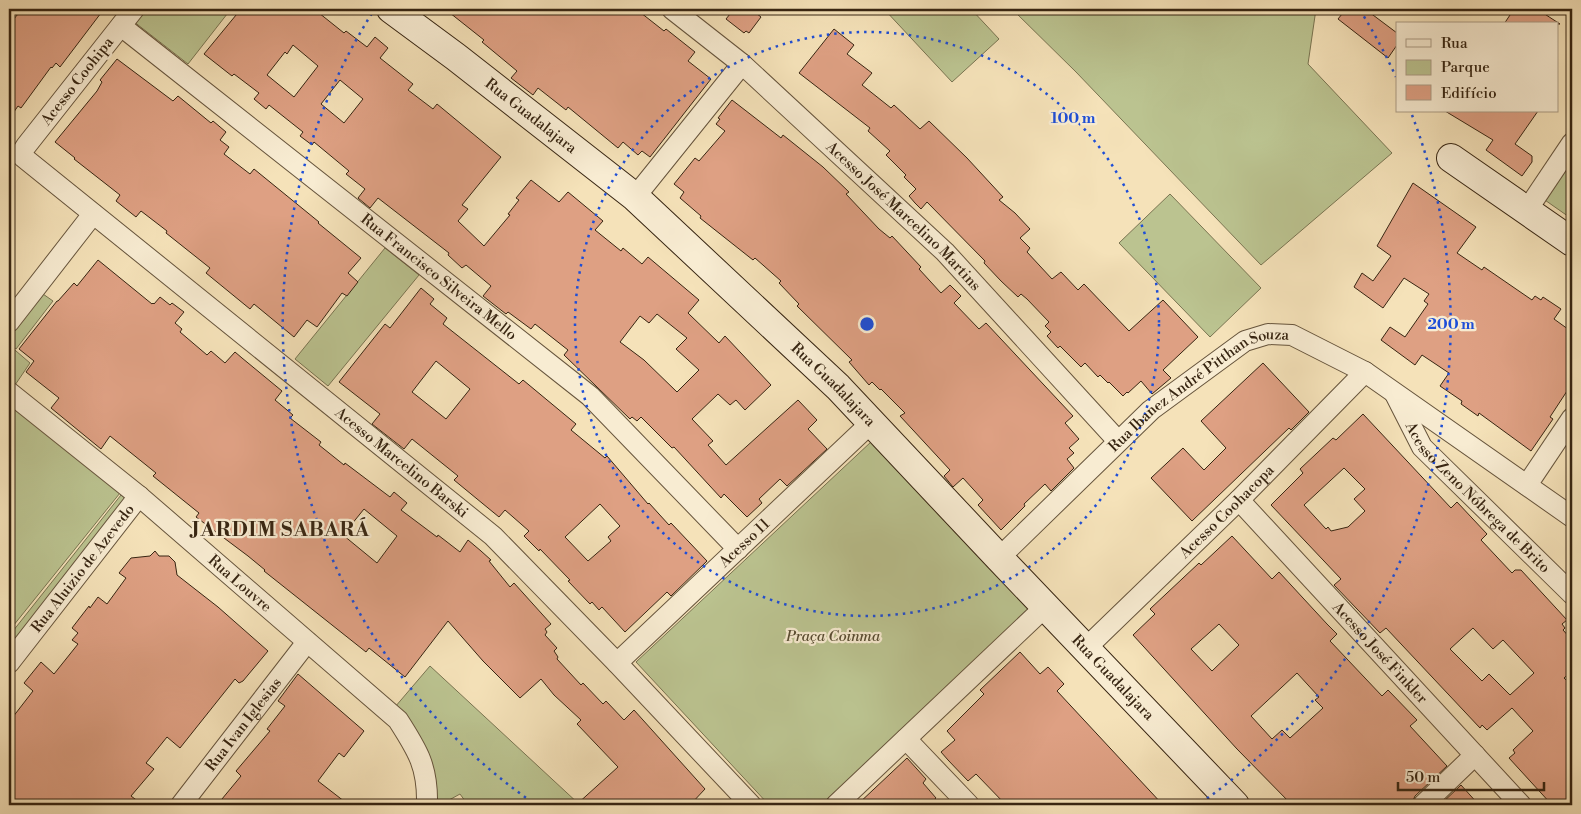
<svg xmlns="http://www.w3.org/2000/svg" width="1581" height="814" viewBox="0 0 1581 814" font-family="'Libre Bodoni',serif">
<rect width="100%" height="100%" fill="#f5e2b9"/>
<filter id="stains"><feTurbulence type="fractalNoise" baseFrequency=".004" numOctaves="4"/><feColorMatrix values="0 0 0 0 .2 0 0 0 0 .09 0 0 0 0 .02 0 0 0 .5 -.17"/></filter>
<radialGradient id="worn" r=".72"><stop offset=".6" stop-color="#630" stop-opacity="0"/><stop offset="1" stop-color="#630" stop-opacity=".3"/></radialGradient>
<path fill="#bbc390" stroke="#797451" d="M143 9H231L188 64 133 21Z
M884 9H971L999 39 952 82Z
M1012 9H1316L1308 64 1392 153 1261 265 1076 72Z
M1572 157V219L1542 198Z
M1170 194 1261 288 1210 337 1119 243Z
M385 248 419 275 328 386 295 359Z
M43 294 53 301 16 349 9 344V336Z
M9 345 30 363 13 388 9 385Z
M9 402 120 493 9 631Z
M872 441 1030 610 821 805H769L636 662Z
M121 495 127 500 9 653V636Z
M430 666 580 805H468L460 794 440 805H437L395 707Z"/>
<path fill="#dea083" stroke="#372512" fill-rule="evenodd" d="M22 9H104L60 67 56 63 52 68 51 67 21 108 18 106 9 119V25Z
M241 9H314L344 33 346 31 367 47 375 37 388 48 380 58 413 84 408 90 433 109 437 104 501 157 462 205 468 209 458 221 484 246 510 215 508 214 519 200 516 198 531 180 559 202 568 192 603 221 595 230 621 251 623 248 642 264 648 257 699 300 688 313 689 314 719 343 725 336 771 385 745 410 736 400 730 405 718 394 692 419 713 441 708 445 726 465 798 400 817 420 808 429 827 449 787 486 780 479 759 499 762 503 747 517 724 494 721 498 674 447 672 448 641 417 637 421 632 417 630 419 564 355 568 350 535 324 531 329 508 312 506 314 483 296 491 286 466 265 462 268 448 255 449 253 378 198 370 208 358 198 365 189 346 174 349 171 314 142 312 145 300 136 303 132 269 105 266 109 254 99 259 93 234 74 232 76 204 54ZM293 45 318 66 294 97 267 75 285 52 287 54ZM340 80 363 99 344 123 321 104ZM657 314 687 338 676 349 699 370 677 392 644 360 620 342 640 316 649 323Z
M445 9H636L664 31 666 29 695 52 688 61 711 79 650 157 642 151 638 155 623 142 618 148 568 107 566 110 538 88 533 95 511 78 517 71 482 42 484 40Z
M734 9H751L761 17 749 33 746 31 744 33 726 19Z
M1346 9H1365L1397 33V45L1388 58 1338 19Z
M1514 9H1537L1560 24H1504Z
M834 29 854 45 847 54 872 73 862 85 891 108 894 105 920 129 929 121 967 158 1003 197 999 200 1015 213 1030 229 1020 238 1030 248 1027 252 1052 279 1061 272 1078 290 1084 284 1129 331 1163 300 1198 337 1163 370 1171 378 1152 394 1141 381 1128 393 1127 392 1123 396 1109 382 1108 383 1100 375 1098 377 1085 363 1081 367 1060 346 1058 348 1047 336 1051 332 1045 326 1049 322 1027 299 1021 294 1018 297 1001 281 984 263 985 261 927 202 921 209 915 203 909 196 916 189 904 177 906 175 886 155 890 151 868 131 870 128 799 73Z
M117 59 173 101 178 96 211 123 213 121 226 132 220 140 229 147 224 154 250 174 254 169 319 222 318 223 361 258 348 273 358 282 347 296 342 293 317 327 307 320 294 337 254 304 250 309 206 273 210 268 166 233 167 231 141 211 136 217 116 201 120 195 74 159 75 158 55 142 97 91 102 82 100 80Z
M732 100 781 138 783 135 823 167 849 192 846 194 879 229 890 238 892 236 921 267 919 269 941 293 950 285 961 296 954 303 979 329 986 323 1073 416 1065 423 1079 439 1069 448 1074 453 1067 459 1074 468 1051 491 1045 484 1024 504 1025 506 1001 530 978 505 983 500 963 478 953 487 944 476 950 470 900 416 905 413 881 389 880 390 872 382 869 385 849 362 852 360 797 306 799 304 779 283 781 281 755 258 753 260 700 218 701 216 680 198 684 192 674 184 695 158 699 161 725 131 716 124 720 119 718 118Z
M1445 111H1538L1515 144 1532 156V162L1522 176 1486 150 1493 140Z
M1413 183 1476 227 1457 253 1482 270 1484 267 1532 300 1535 296 1541 300 1543 297 1561 309 1554 319 1572 332V381L1568 387 1569 388 1550 417 1553 419 1531 451 1479 413 1478 416 1461 404 1462 401 1440 386 1449 373 1422 355 1415 365 1381 340 1390 327 1405 337 1428 304 1424 301 1429 294 1404 278 1383 308 1354 287 1362 273 1373 281 1391 256 1377 246Z
M98 260 152 304 153 303 154 304 160 297 170 305 172 303 184 312 175 323 182 329 180 332 207 355 211 351 225 363 235 352 242 358 282 391 275 400 293 415 290 418 321 442 319 445 344 465 345 463 390 497 394 492 407 503 401 510 437 537 438 535 460 552 468 540 481 551 491 560 489 561 510 587 514 583 551 624 545 629 547 632 545 635 557 648 554 651 558 657 557 659 581 685 583 683 603 704 606 701 624 720 634 710 705 789 690 805H576L618 767 577 724 581 720 554 695 541 679 520 698 483 661 448 621 405 677 369 648 366 652 264 571 265 570 248 556 196 517 199 513 153 476 156 473 110 436 101 449 51 408 59 398 26 372 34 361 19 349 57 301H58L74 283 77 286ZM364 509 397 536 377 563 343 535Z
M421 288 434 299 430 304 447 318 443 324 519 384 523 380 576 424 571 430 605 458 607 456 648 504 649 503 669 525 671 523 707 561 671 596 667 592 625 632 602 607 599 610 592 602 590 604 568 581 570 580 540 549 539 551 524 536 529 531 505 510 499 517 454 480 458 476 412 439 404 449 372 424 380 414 339 382 385 324 390 328ZM436 361 470 389 446 419 412 392ZM600 504 620 526 608 537 611 541 588 561 565 537Z
M1263 363 1309 412 1291 430 1289 428 1192 521 1151 478 1183 448 1204 470 1226 448 1201 421Z
M1363 414 1451 508 1457 502 1487 534 1481 540 1512 573 1515 570H1521L1567 620 1562 624 1565 628 1563 630 1572 640V671L1564 678 1572 686V805H1552L1509 758 1515 753 1513 750 1533 731 1512 708 1487 730 1482 725 1480 728 1386 628 1380 633 1334 585 1341 579 1271 505 1303 473 1300 469 1333 438 1336 440ZM1344 468 1365 489 1354 499 1365 511 1348 527 1331 531 1328 527 1326 529 1304 505ZM1473 628 1493 649 1503 640 1534 673 1510 695 1489 674 1482 681 1450 649Z
M1232 536 1272 579 1279 572 1327 624 1337 634 1330 641 1382 696 1388 690 1417 720 1410 726 1447 766 1415 796 1411 805H1292L1237 749 1133 635 1155 614 1150 609 1199 563 1201 565ZM1219 624 1239 645 1212 671 1191 649ZM1297 673 1319 697 1315 700 1323 708 1290 738 1282 730 1272 739 1251 716Z
M155 551 159 556H169L175 562 177 575 218 607 268 651 243 681 239 683 235 679 180 748 167 737 146 763 154 769 131 796 143 805H9V722L33 691 24 683 41 662 54 674 78 644 72 640 78 633 72 628 89 606 90 608 98 597 107 604 126 578 119 573 131 558 150 556Z
M1020 652 1040 674 1048 667 1064 684 1057 691 1163 805H1006L976 774 968 781 948 760 941 752 955 740 947 731 984 694 980 690Z
M298 674 364 731 344 757 339 753 318 781 349 805H217L241 776 236 771 270 731 267 729 285 706 278 701Z
M907 758 926 779 923 783 936 798 928 805H857Z
M1461 785 1479 805H1440Z"/>
<g fill="none" stroke-linecap="round" stroke-linejoin="round">
<g stroke="#66543c" stroke-width="22">
<g id="street">
<path id="s1" d="M134 9 26 146 21 154 23 157 493 536 617 663 751 805"/>
<path id="s2" d="M672 9 742 64 945 252 1118 441"/>
<path id="s3" d="M121 26 590 396 738 549"/>
<path d="M635 197 742 64"/>
<path d="M1527 210 1572 143"/>
<path d="M9 322 93 214"/>
<path id="s4" d="M9 392 139 496 398 720C418 751 428 767 427 805"/>
<path id="s5" d="M1395 394 1422 447 1572 594"/>
<path d="M1527 485 1572 418"/>
<path id="s6" d="M1239 500 1521 805"/>
<path id="s7" d="M999 558 1151 410 1245 341 1268 334 1292 335 1365 372 1572 517"/>
<path id="s8" d="M1086 648 1239 500 1365 372"/>
<path id="s9" d="M9 663 139 496"/>
<path id="s10" d="M617 663 872 422"/>
<path d="M906 739 969 805"/>
<path id="s11" d="M181 805 307 642"/>
<path d="M836 805 1046 606"/>
<path d="M1423 805 1475 755"/>
</g>
</g>
<g stroke="#372512" stroke-width="30">
<g id="secondary">
<path id="s12" d="M391 9 456 57 635 197 838 387 999 558 1235 805"/>
<path d="M1451 158 1572 242"/>
</g>
</g>
<use href="#street" stroke="#f8ecd2" stroke-width="20"/>
<use href="#secondary" stroke="#f8ecd2" stroke-width="28"/>
</g>
<g fill="none" stroke="#1d4ed8" stroke-width="2.5" stroke-dasharray="2.5 5">
<circle cx="867" cy="324" r="292"/>
<path d="M532 802A584 584 0 0 1 374 10M1360 10A584 584 0 0 1 1396 77M1412 115A584 584 0 0 1 1202 802"/>
</g>
<g text-anchor="middle" stroke-width="4.5" stroke-linejoin="round" paint-order="stroke">
<g font-size="15" fill="#372512" stroke="#f8ecd2">
<text transform="translate(77 81) rotate(-52)" y="5">Acesso Coohipa</text>
<text dy="5" stroke="none"><textPath href="#s12" startOffset="176">Rua Guadalajara</textPath></text>
<text dy="5" stroke="none"><textPath href="#s2" startOffset="311">Acesso José Marcelino Martins</textPath></text>
<text dy="5" stroke="none"><textPath href="#s3" startOffset="405">Rua Francisco Silveira Mello</textPath></text>
<text dy="5" stroke="none"><textPath href="#s12" startOffset="581">Rua Guadalajara</textPath></text>
<text dy="5" stroke="none"><textPath href="#s7" startOffset="265">Rua Ibanez André Pitthan Souza</textPath></text>
<text dy="5" stroke="none"><textPath href="#s1" startOffset="674">Acesso Marcelino Barski</textPath></text>
<text dy="5" stroke="none"><textPath href="#s5" startOffset="134">Acesso Zeno Nóbrega de Brito</textPath></text>
<text dy="5" stroke="none"><textPath href="#s8" startOffset="196">Acesso Coohacopa</textPath></text>
<text dy="5" stroke="none"><textPath href="#s10" startOffset="175">Acesso 11</textPath></text>
<text dy="5" stroke="none"><textPath href="#s9" startOffset="120">Rua Aluizio de Azevedo</textPath></text>
<text dy="5" stroke="none"><textPath href="#s4" startOffset="300">Rua Louvre</textPath></text>
<text dy="5" stroke="none"><textPath href="#s6" startOffset="208">Acesso José Finkler</textPath></text>
<text dy="5" stroke="none"><textPath href="#s12" startOffset="986">Rua Guadalajara</textPath></text>
<text dy="5" stroke="none"><textPath href="#s11" startOffset="102">Rua Ivan Iglesias</textPath></text>
</g>
<g font-size="15" font-style="italic" fill="#584c32" stroke="#f8ecd2">
<text x="833" y="641">Praça Coinma</text>
</g>
<g font-size="20" font-weight="bold" letter-spacing="1" fill="#372512" stroke="#f8ecd2">
<text x="281" y="536">JARDIM SABARÁ</text>
</g>
</g>
<circle cx="867" cy="324" r="8" fill="#1d4ed8" stroke="#f8ecd2" stroke-width="2.5"/>
<g font-size="15" text-anchor="middle" font-weight="bold" fill="#1d4ed8" stroke="#f8ecd2" stroke-width="4.5" stroke-linejoin="round" paint-order="stroke">
<text x="1073" y="123">100 m</text>
<text x="1451" y="329">200 m</text>
</g>
<rect width="1581" height="814" fill="none" stroke="#f5e2b9" stroke-width="30"/>
<rect x="10" y="10" width="1561" height="794" fill="none" stroke="#372512" stroke-width="2.5"/>
<rect x="15" y="15" width="1551" height="784" fill="none" stroke="#372512"/>
<rect x="1396" y="22" width="162" height="90" fill="#f8ecd2" stroke="#ab9c85"/>
<rect x="1406" y="39" width="25" height="8" fill="#f8ecd2" stroke="#ab9c85"/>
<text x="1441" y="48" font-size="15" fill="#372512">Rua</text>
<rect x="1406" y="60" width="25" height="15" fill="#bbc390" stroke="#ab9c85"/>
<text x="1441" y="72" font-size="15" fill="#372512">Parque</text>
<rect x="1406" y="85" width="25" height="15" fill="#dea083" stroke="#ab9c85"/>
<text x="1441" y="98" font-size="15" fill="#372512">Edifício</text>
<path d="M1398 782v8h146v-8" fill="none" stroke="#372512" stroke-width="2.5"/>
<text x="1406" y="782" font-size="15" fill="#372512" stroke="#f8ecd2" stroke-width="4" paint-order="stroke">50 m</text>
<rect width="100%" height="100%" filter="url(#stains)"/>
<rect width="100%" height="100%" fill="url(#worn)"/>
</svg>
